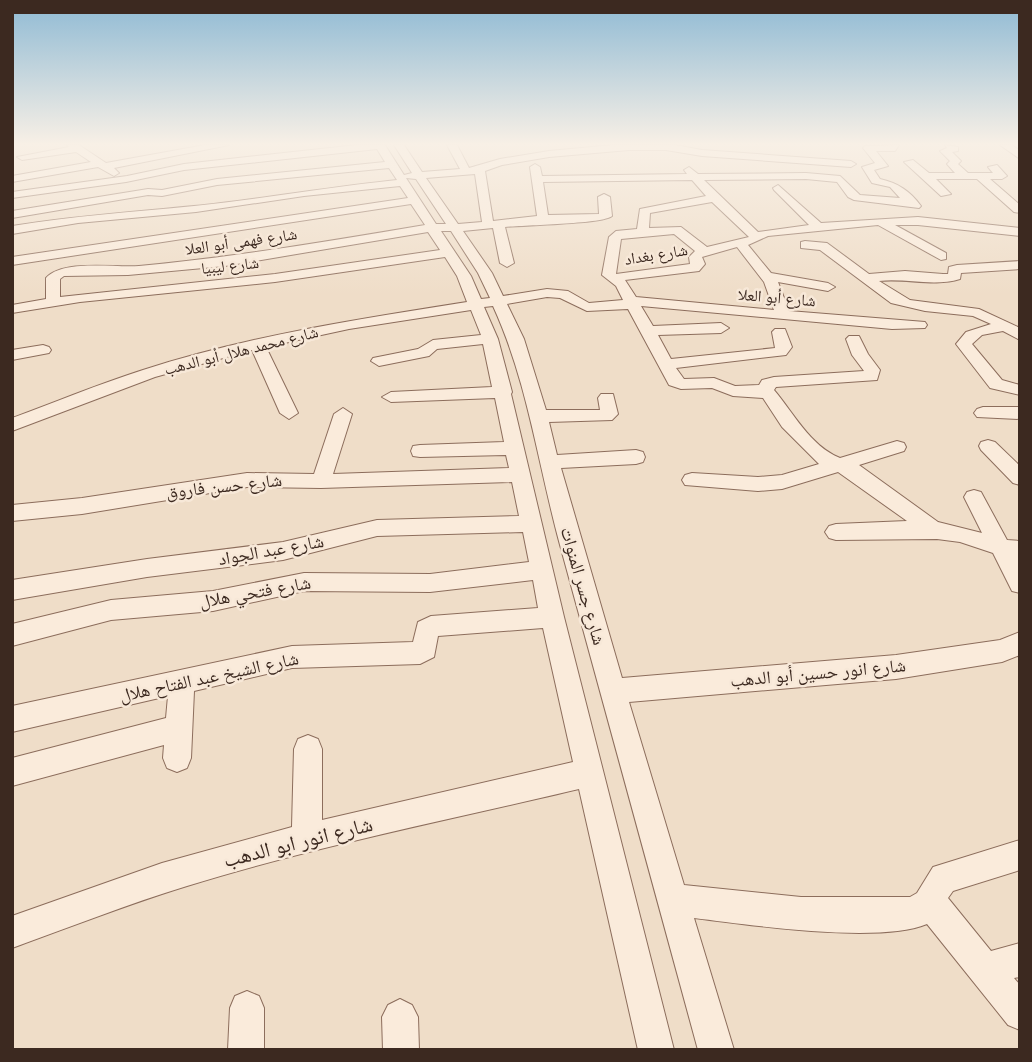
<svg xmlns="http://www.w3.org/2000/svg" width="1032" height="1062" viewBox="0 0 1032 1062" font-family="'Noto Serif','Noto Naskh Arabic',serif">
<rect width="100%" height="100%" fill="#efddc8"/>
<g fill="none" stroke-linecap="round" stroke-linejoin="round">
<g stroke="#8c6d5c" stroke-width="2">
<path id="minor" d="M67 145H79L106 163 205 145H229L114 168 119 173 114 176 98 167 12 182V176L91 162 76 152 22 160 17 157 69 147Z
M357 145H385L404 175 412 173 394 145H404L422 172 460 169 447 145H457L469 168 500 159 549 151 613 145H675L702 150 851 161 856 164 851 167 702 156 666 150H629L549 157 502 165 485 171 493 221 537 216 530 167 535 164 540 167 542 176 687 174 684 170 689 167 698 174 806 173 840 176 860 195 900 198 890 187 872 183 862 167 875 163 863 148 865 146 899 145 895 151H876L888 166 874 170 880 179C898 183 910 191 921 206L919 208 854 200 848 197 837 182 806 179 704 180 758 232 809 225 774 190 773 188 778 185 821 223 918 217 1020 228V236L918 225H895L946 253V259L941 260 878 225 768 236 748 245 771 273 828 283 835 287 828 291 778 282 789 311 925 322 927 325 925 328 892 329 641 306 653 326 721 323 729 328 721 333 658 335 671 359 775 348 772 332 775 329H785L792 347 786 355 676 368 684 379 714 378 735 386 759 385 762 380 774 377 864 371 852 355 846 339 849 336H859L868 354 880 370 877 380 776 387 774 390C793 412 810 446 840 458L897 441 904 443 906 447 904 451 859 465 938 522 982 533 964 497 967 492 974 490 981 492 1007 540 1020 541V559L1018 558 1020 593 1012 591 993 553 960 542 937 539 836 540 829 538 825 532 829 526 836 524 907 521 838 472 782 489 758 491 685 485 682 480 685 475 692 473 758 477 782 475 819 464 782 427 763 398 733 396 712 388 681 389 669 385 628 309 587 311 560 298 547 297 507 304 524 339 546 410H600L598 398 601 394H613L618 414 612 420 549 422 557 455 636 450 643 452 645 457 643 462 636 464 561 468 622 678 896 655 1000 640 1020 632V655L1002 662 896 679 629 702 684 885 801 897H910L917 893 933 867 1020 840V870L953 891 948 898 991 951 1020 943V977L1014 978 1020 985V1030L1008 1025 927 924C879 944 750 925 694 918L734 1050H698C652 881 606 713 560 545 538 465 528 382 493 306L484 307 498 339 512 392 511 394 564 617 674 1050H638L579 789C448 820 316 846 187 886 128 904 70 927 12 948V916L162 863 292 827 294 749 298 739 308 735 318 739 322 749V820L573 762 543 628 438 636 434 657 420 664 292 668 194 691 191 758 187 768 177 772 167 768 163 758 164 745 12 786V758L166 718 168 696 12 732V706L292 646 413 642 418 622 431 616 538 608 533 580 430 592 304 591 213 611 111 620 12 646V624L111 600 213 591 304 573 430 574 529 562 523 532 377 536 283 560 147 577 12 600V580L147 559 283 542 377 520 519 516 512 482 321 488 247 487 82 514 12 521V505L82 498 247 473 314 474 334 414 343 408 352 414 333 474 509 468 506 455 420 457 413 456 411 451 413 446 420 445 504 442 495 398 391 402 382 397 391 392 492 387 483 344 437 349 429 356 379 366 371 361 373 358 418 349 433 340 481 335 471 310 349 329 266 347 298 413 289 419 280 413 252 350 155 377 12 431V418C56 402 99 384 143 370 248 336 359 319 467 302L457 276 445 257 275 282 80 302 12 313V305L46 299V278C63 259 115 268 139 266 235 257 330 241 425 225L411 204 12 265V257L408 198 400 186 304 196 196 212 78 223 12 234V226C73 216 133 212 194 206 262 199 329 187 397 180L389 168 217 185 162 196 148 195 12 218V211L148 189 162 190 217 179 385 162 377 149 184 170 126 182 12 198V192L127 176 184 164ZM475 174 482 222 458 224 426 178ZM406 178 416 179 446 224H436ZM692 180 706 196 640 209 637 229 616 231 609 237 602 275 616 286 623 300 589 303 568 291 547 289 503 296 492 273 463 231 493 228 500 263 507 267 514 263 505 227C524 225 603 224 612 216L610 197 604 194 598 197 599 214 548 215 543 182ZM712 202 749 237 707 247 681 227 649 228 650 213ZM441 231H451L478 273 490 298 481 299 471 276ZM428 232 440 250 275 274 60 297V279L64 276 128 275 225 266ZM674 234 695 251 689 257 690 264 616 274 621 239ZM737 247 764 282 774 310 636 297 625 280 699 271 705 264 702 257Z
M945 145 958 147V151L952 152 961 161 958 164 968 173H993L988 167 997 165 1007 176 1002 179H990L1020 205V213L1014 212 977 179H936L951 194 941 196 904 162 913 160 929 173H955L947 164 950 161 940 151 947 148Z
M1000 145H1012L1020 151V159Z
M805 241 827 243 869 274 905 271 943 274H948L949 267 957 265 1020 261V269L961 273 960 279C934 287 906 278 879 281L910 300 979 309 1020 328V340L1003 331 982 335 972 344 1002 380 1020 385V395L990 388 956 344 966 332 991 324 973 316 925 311 891 303 820 250 801 248V242Z
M43 345 49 347 51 350 49 353 12 360V350Z
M983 407H1020V419L977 417 974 413 977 409Z
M988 440 995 442 1020 466V485L1013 483 981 450 979 446 981 442Z
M247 991 259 996 264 1008V1050H228L230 1008 235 996Z
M400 999 412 1005 418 1017 419 1050H383L382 1017 388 1005Z"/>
</g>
<use href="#minor" fill="#faebdb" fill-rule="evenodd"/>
</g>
<linearGradient id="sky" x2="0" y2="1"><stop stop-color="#8fbad4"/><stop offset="0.49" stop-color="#f8f0e6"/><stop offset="1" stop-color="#f8f0e6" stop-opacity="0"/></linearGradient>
<rect width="1032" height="294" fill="url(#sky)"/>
<g text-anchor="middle" stroke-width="5" stroke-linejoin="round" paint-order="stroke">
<g font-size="16" fill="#3c2920" stroke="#f7e8d8">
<text transform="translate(241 241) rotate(-8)" y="6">شارع فهمى أبو العلا</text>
<text transform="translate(656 254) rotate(-9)" y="6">شارع بغداد</text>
<text transform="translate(230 265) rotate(-6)" y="6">شارع ليبيا</text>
<text transform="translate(777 297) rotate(5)" y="6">شارع أبو العلا</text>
<text transform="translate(241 350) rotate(-14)" y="6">شارع محمد هلال أبو الدهب</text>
</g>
<g font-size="18" fill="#3c2920" stroke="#f7e8d8">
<text transform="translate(224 486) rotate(-6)" y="6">شارع حسن فاروق</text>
<text transform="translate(271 550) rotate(-10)" y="6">شارع عبد الجواد</text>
<text transform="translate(583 586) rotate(74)" y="6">شارع جسر المنوات</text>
<text transform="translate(255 592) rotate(-10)" y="6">شارع فتحي هلال</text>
<text transform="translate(818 673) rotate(-5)" y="6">شارع انور حسين أبو الدهب</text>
<text transform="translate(209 677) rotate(-12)" y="6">شارع الشيخ عبد الفتاح هلال</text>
</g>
<g font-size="21" fill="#3c2920" stroke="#f7e8d8">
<text transform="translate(298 842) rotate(-14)" y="7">شارع انور ابو الدهب</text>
</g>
</g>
<rect width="1032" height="1062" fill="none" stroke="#3c2920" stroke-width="28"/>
</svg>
